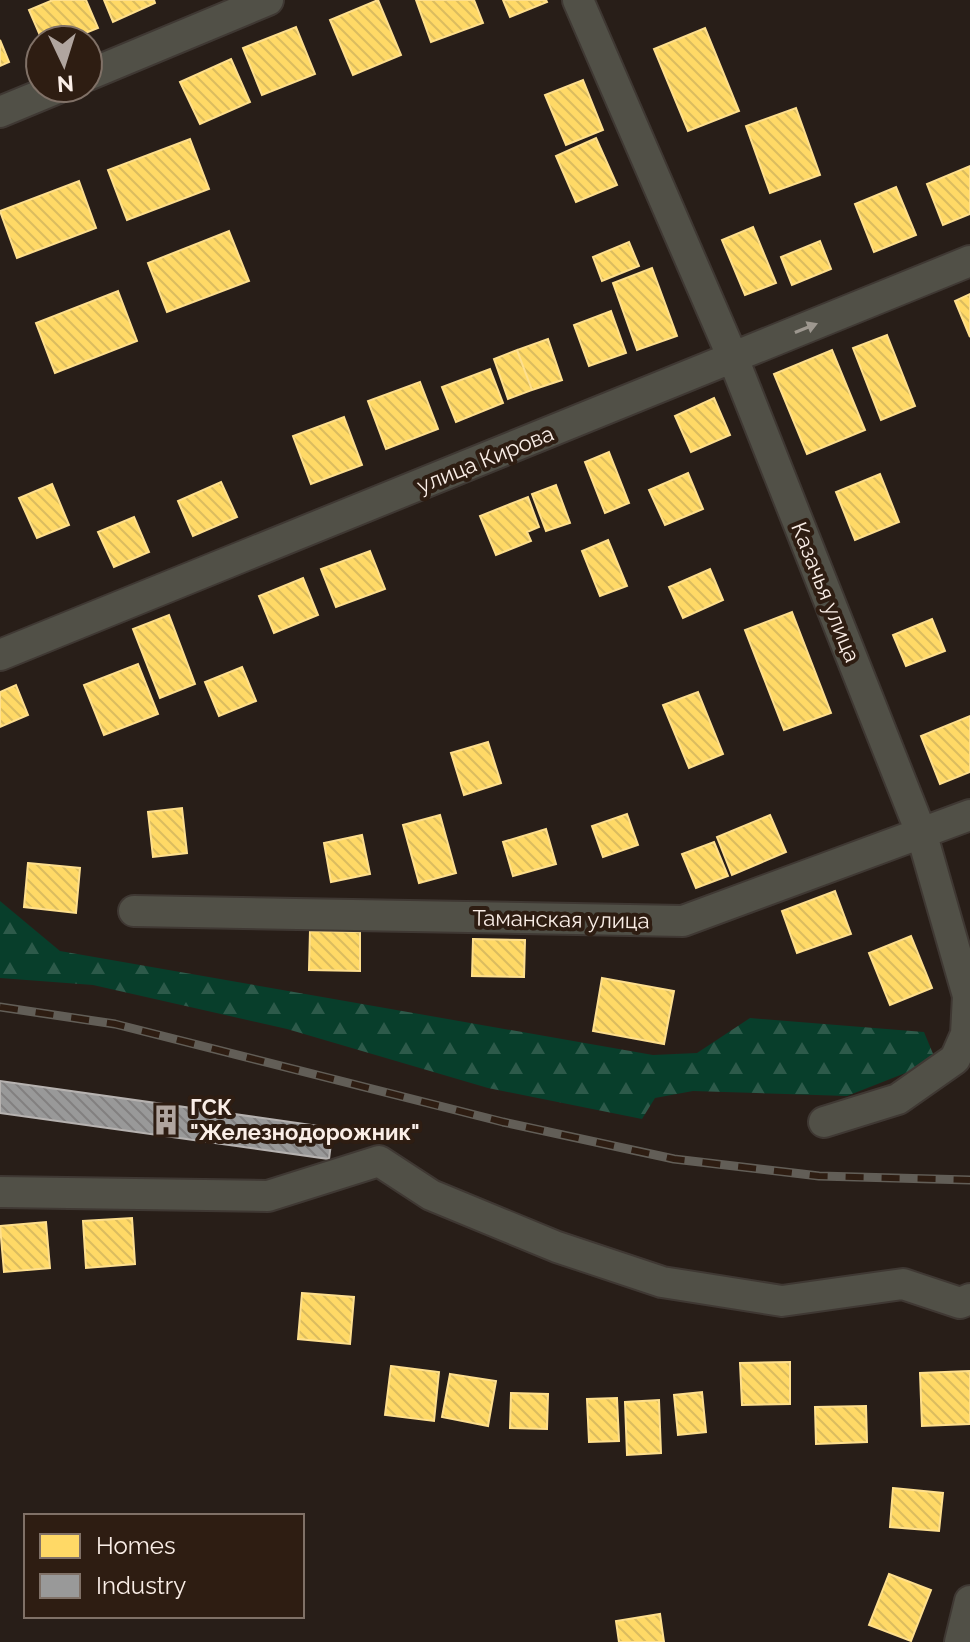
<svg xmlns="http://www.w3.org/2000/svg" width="970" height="1642" viewBox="0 0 970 1642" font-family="Raleway,sans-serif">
<defs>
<pattern id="forest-firs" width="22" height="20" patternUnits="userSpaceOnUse" patternTransform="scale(2)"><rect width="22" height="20" fill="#083e2b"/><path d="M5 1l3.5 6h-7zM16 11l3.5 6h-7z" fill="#2d5a4a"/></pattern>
<pattern id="homes-back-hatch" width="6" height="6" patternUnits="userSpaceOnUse" patternTransform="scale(2)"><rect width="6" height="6" fill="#ffd966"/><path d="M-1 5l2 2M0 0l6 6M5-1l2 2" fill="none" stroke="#dbbc5f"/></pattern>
<pattern id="industry-back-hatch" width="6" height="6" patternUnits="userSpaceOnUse" patternTransform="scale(2)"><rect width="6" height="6" fill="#999"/><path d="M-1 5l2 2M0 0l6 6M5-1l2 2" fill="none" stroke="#828080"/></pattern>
</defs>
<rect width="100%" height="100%" fill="#281e18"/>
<path fill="url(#forest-firs)" d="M0 901 60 951 653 1055 697 1053 750 1018 924 1032 936 1061 847 1096 693 1091 655 1098 642 1119 488 1088 287 1029 93 985 0 978Z"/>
<path fill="url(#homes-back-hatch)" stroke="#fedf8d" stroke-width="2" d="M53 0H86L98 28 68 40H42L29 10Z
M104 0H154L155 3 113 22Z
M378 0 401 55 353 75 330 20Z
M416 0H474L483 23 431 42Z
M503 0H546L547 2 510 17Z
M296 27 315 74 262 95 243 48Z
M705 28 739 111 688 131 654 49Z
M0 40 9 62 0 66Z
M231 59 250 102 200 124 180 82Z
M583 80 603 130 566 145 545 95Z
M796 108 820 175 770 193 746 126Z
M596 138 617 185 576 202 556 156Z
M190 139 209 189 127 220 108 170Z
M970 166V214L943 225 927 184Z
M79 181 96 228 17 258 0 211Z
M896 187 916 235 874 252 855 204Z
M753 227 776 283 745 295 722 240Z
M229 231 249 281 167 312 148 263Z
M820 241 831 269 792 285 781 257Z
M629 242 639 266 602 281 593 257Z
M652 268 677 336 637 350 613 283Z
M118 291 137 341 55 373 36 323Z
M970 294V337L955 301Z
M611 311 626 353 589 366 574 325Z
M887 335 915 406 881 420 853 348Z
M548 339 562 380 532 390 517 350Z
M517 350 532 390 508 399 494 359Z
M832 350 865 430 807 454 774 374Z
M490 369 503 403 456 422 442 387Z
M420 382 438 429 386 449 368 401Z
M714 398 730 435 691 452 675 416Z
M344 417 362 465 311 484 293 436Z
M609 452 629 503 605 513 585 462Z
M688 473 703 509 665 525 649 490Z
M880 474 899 522 855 540 836 492Z
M221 482 237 517 193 536 178 501Z
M52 484 69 525 37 538 19 498Z
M556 485 570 523 546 531 532 494Z
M528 497 539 527 527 532 531 541 496 555 480 516Z
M134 517 149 552 114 567 98 532Z
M608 540 627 586 600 596 582 551Z
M370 551 385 589 336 607 321 569Z
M710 569 723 600 683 618 669 587Z
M303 578 318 615 274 633 259 596Z
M792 612 831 713 784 730 745 630Z
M169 615 195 684 160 698 133 629Z
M932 619 945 651 906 666 893 635Z
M138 664 158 714 104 735 84 685Z
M242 667 256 701 219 716 205 682Z
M16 685 28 715 0 727V692Z
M698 692 723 754 689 768 663 705Z
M970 716V772L940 784 921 736Z
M488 742 501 783 464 795 451 753Z
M182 808 187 853 153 857 148 812Z
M627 814 638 845 603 857 592 826Z
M440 815 456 873 419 883 403 825Z
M770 815 786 852 732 875 717 837Z
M546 829 556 864 513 876 503 842Z
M362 835 370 874 331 882 324 843Z
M714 842 728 876 696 888 682 854Z
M28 863 80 868 76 913 24 907Z
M835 891 851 934 797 953 782 911Z
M310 931 360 932V971L309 970Z
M911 936 932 988 890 1005 869 953Z
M473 939 525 940 524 977 472 976Z
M602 978 674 991 664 1044 593 1031Z
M132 1218 135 1264 86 1268 83 1221Z
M46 1222 50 1268 4 1272 0 1226Z
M302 1293 354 1297 350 1344 298 1339Z
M790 1362V1404L742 1405 740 1363Z
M391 1366 439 1372 434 1421 385 1415Z
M970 1371V1424L922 1426 920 1373Z
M450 1374 496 1381 488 1426 442 1417Z
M702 1392 706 1432 678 1435 674 1395Z
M511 1393 548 1394 547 1429 510 1428Z
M617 1398 619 1441 589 1442 587 1399Z
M659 1400 661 1453 627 1455 625 1402Z
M866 1406 867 1442 816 1444 815 1407Z
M893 1488 943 1493 939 1531 890 1527Z
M889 1574 931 1590 911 1641 869 1625Z
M660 1614 664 1642H619L616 1621Z"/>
<path fill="url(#industry-back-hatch)" stroke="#b6b2b0" stroke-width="2" d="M0 1081 333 1128 329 1159 0 1113Z"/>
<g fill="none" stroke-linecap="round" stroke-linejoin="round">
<g stroke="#3f3833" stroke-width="34">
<path id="street" d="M578 0 733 358 922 835 968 996 966 1034 955 1059 898 1099 824 1122
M88 75 268 0
M0 112 58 88
M0 655 970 261
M134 911 683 921 970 815
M0 1192 268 1196 379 1161 431 1195 557 1247 662 1282 782 1301 903 1284 960 1303 970 1299
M960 1642 970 1601"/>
</g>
<use href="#street" stroke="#515047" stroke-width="30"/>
<g stroke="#625e57" stroke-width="9">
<path id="rail" d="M0 1007 115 1024 503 1122 674 1159 819 1176 970 1180"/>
</g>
<use href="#rail" stroke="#2e1d12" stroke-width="6" stroke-dasharray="18" stroke-linecap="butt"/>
</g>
<defs><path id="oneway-solid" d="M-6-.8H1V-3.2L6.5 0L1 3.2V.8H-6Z" transform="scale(2)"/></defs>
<use fill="#9d978f" href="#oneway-solid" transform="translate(806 328) rotate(-22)"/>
<defs>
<g id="building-bare" transform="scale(2.4)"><path d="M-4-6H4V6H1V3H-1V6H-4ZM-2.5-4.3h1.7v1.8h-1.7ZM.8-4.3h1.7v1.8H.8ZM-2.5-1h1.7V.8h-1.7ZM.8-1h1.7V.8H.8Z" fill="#b0a59f" stroke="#2e1d12" stroke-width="2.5" paint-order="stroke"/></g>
</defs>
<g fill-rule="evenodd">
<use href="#building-bare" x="166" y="1120"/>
</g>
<g text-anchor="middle" stroke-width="8" stroke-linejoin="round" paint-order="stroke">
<g font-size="22" fill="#faeee7" stroke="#2e1d12">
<text transform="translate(485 459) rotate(-22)" y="8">улица Кирова</text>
<text transform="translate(826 592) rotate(68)" y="8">Казачья улица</text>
<text transform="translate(561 919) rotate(1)" y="8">Таманская улица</text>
</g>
<g font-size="22" font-weight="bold" fill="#faeee7" stroke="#2e1d12" text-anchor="start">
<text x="190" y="1115">ГСК<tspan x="190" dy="25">"Железнодорожник"</tspan></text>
</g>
</g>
<rect x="24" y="1514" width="280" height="104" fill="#2e1d12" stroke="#807167" stroke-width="2"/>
<rect x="40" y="1534" width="40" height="24" fill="#ffd966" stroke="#807167" stroke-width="2"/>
<text x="96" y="1554" font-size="24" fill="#faeee7">Homes</text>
<rect x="40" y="1574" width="40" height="24" fill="#999999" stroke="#807167" stroke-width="2"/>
<text x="96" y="1594" font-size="24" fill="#faeee7">Industry</text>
<g transform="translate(64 64) rotate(176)"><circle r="38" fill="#2e1d12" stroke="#807167" stroke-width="2"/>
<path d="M0-6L14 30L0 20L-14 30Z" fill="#b0a59f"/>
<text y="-12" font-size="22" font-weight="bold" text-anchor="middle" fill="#faeee7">N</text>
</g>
</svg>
